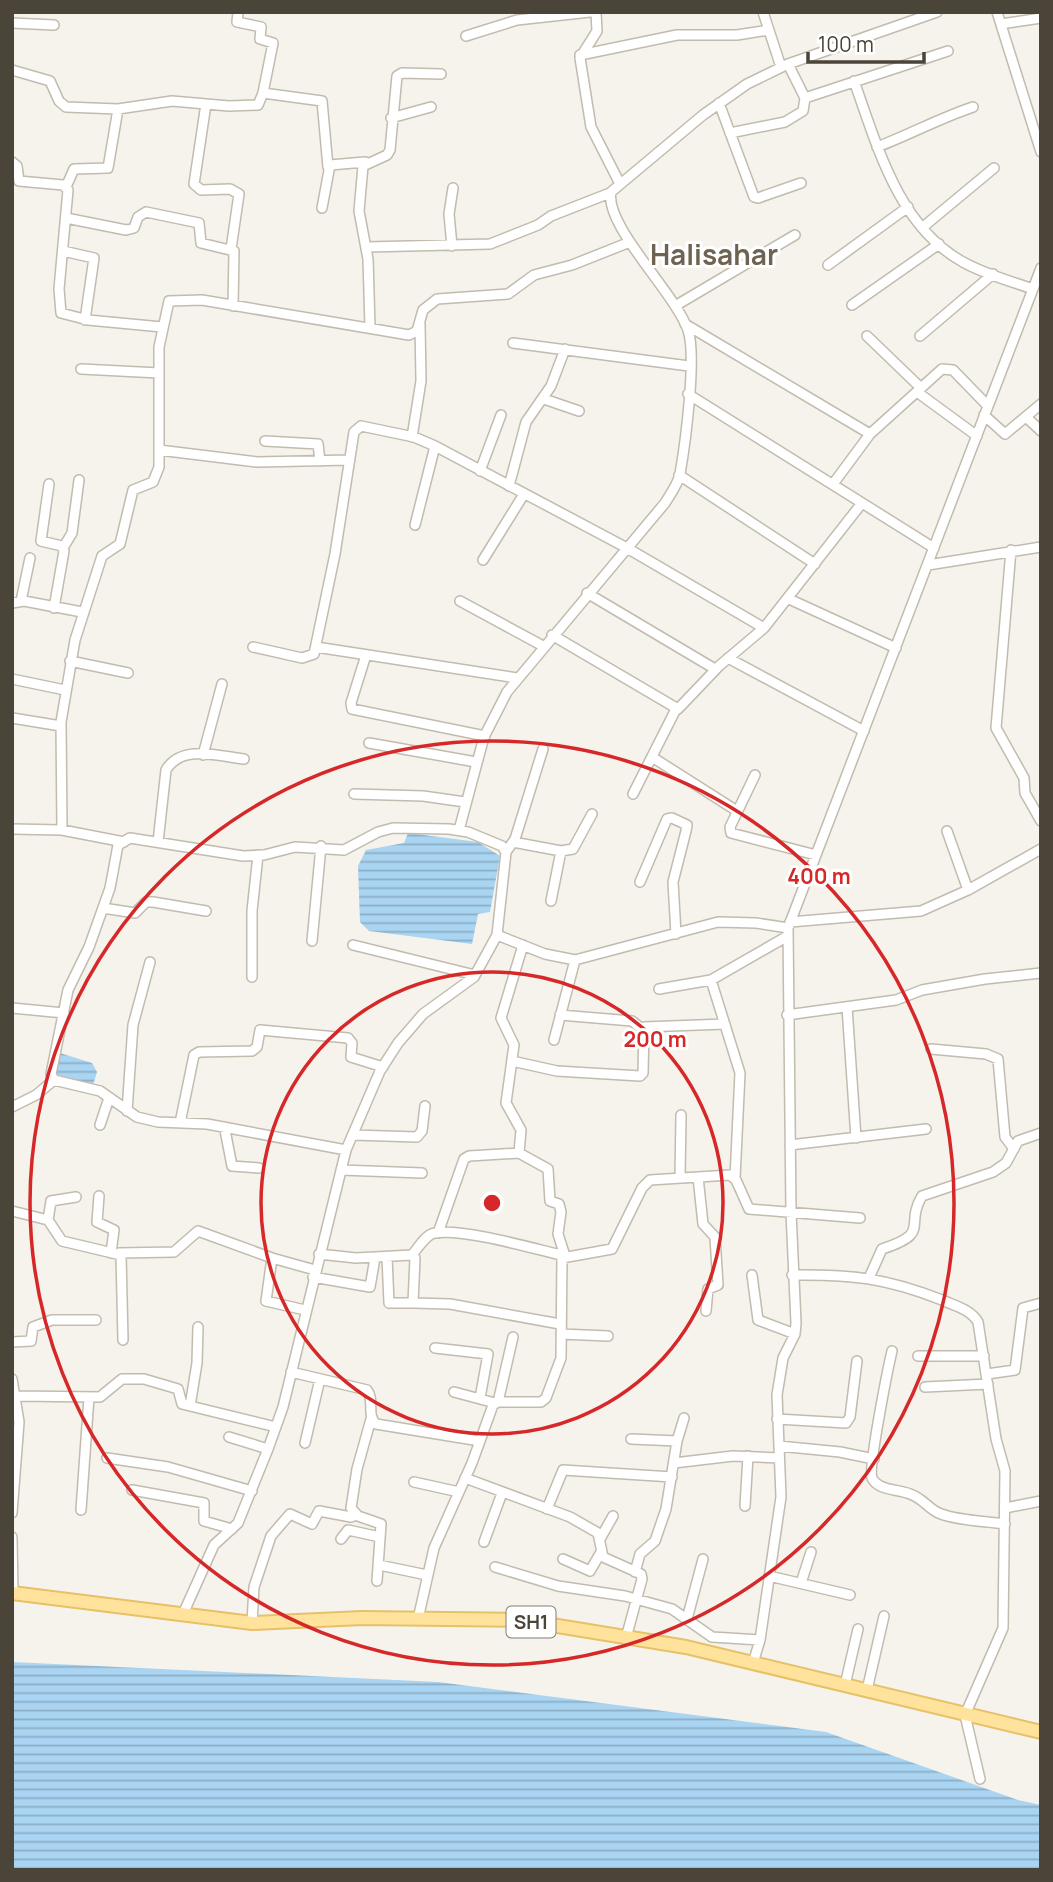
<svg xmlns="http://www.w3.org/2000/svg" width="1053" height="1882" viewBox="0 0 1053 1882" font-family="Manrope,sans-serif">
<defs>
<pattern id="water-rules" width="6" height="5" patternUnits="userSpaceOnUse" patternTransform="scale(1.75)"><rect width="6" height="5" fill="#a9d4f2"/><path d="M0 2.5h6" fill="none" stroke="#8caec5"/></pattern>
</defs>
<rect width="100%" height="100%" fill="#f6f3ec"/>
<path fill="url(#water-rules)" d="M408 833 478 842 500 856 490 912 478 914 472 944 369 931 360 922 358 866 366 850 404 843Z
M60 1053 92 1063 97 1072 93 1085 55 1074Z
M12 1662 438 1682 826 1732 1018 1800 1041 1805V1870H12Z"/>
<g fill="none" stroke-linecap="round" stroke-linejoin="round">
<g stroke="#c2bbae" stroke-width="12">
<path id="minor" d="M238 12 237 22 261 27 260 39 273 43 263 93 322 101 328 167
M596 12 597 31 580 58 591 127 619 182
M763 12 781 67
M997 12 1041 152
M12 23 54 25
M1001 24 1041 18
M466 36 517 20 590 12
M580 55 677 35H737L769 30
M12 70 50 81 59 101 66 107 118 109 172 101 229 106 258 105 263 93
M854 81C877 145 898 226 963 262 984 274 1010 281 1033 289
M805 98 948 51
M719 103 754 197 758 198 801 183
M206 104 194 184 201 190 230 189 239 194 231 249
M391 118 431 107
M730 133 785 122 803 111 805 98 788 64
M877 147C911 134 940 118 973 107
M12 162 17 166 19 181 63 185 68 190 59 289 61 313 88 320 162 327
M66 187 74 169 108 168 118 109
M322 208 330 165 365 162
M66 218 126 230 134 228 138 217 146 212 199 223 201 243 234 251 233 306
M923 227 994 168
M452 246 449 214 453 188
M367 247 490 244 538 225 551 216 610 193
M63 251 94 258 85 320
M828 265 908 207
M852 305 939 244
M675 306 795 235
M685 324 870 434
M370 327 368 259 359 211 363 166 387 155 390 150 397 76 402 73 441 74
M867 336 921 388
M920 336 993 274
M513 343 689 366
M81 369 159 373
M917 392 977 436
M688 394 934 548
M544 399 579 411
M984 415 1005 434 1041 404
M1026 417 1041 431
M412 437 421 381 420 324
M265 441 318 444 320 461
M159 450 257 462 350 460
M480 471 501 415
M679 475 815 564
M49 484 41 541 62 546 64 551 54 608
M833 484 870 434 942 369 953 370 988 406
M509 486 526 422 551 386 565 349
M415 525 435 446
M63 548 72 533 79 480
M1011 550 996 728 1024 778 1025 793 1041 821
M483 560 524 494
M928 565 1041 547
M587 593 715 669
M789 599 896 648
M21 601 30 558
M460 601 543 646
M12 603 24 601 82 612
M552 635 678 709 719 666 764 628 862 503
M253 647 302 658 314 654 335 554 354 432 361 426 414 437 435 446 627 548 764 628
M316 647 517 678
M366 655 351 703 352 709 485 736
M728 658 864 731
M70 661 128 673
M12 679 65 690
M12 718 61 726
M369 743 476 762
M203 755 222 684
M652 757 737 811
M755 775 730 827 731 833 816 855
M354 794 423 796 465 802
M633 794 676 709
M12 829 62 830 124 842
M62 830 61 722 75 640 102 556 120 544 133 490 153 482 159 467V347L169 301 202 300 409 335 417 331 423 310 437 299 508 294 534 275 572 265 630 242
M459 830 484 737 507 692 665 503C670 495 678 484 680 474 685 445 697 357 688 330 675 293 604 225 611 192L703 115 747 84 788 64 937 12
M947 831 968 890
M158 842 166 770C181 744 219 756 244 759
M513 842 561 851 573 849 592 814
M506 852 515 839 543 749
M640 882 667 819 672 818 687 825 686 831 673 882 676 934
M551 901 561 851
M103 908 135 913 146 902H153L206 911
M790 922 921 911 968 890 1041 849
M312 941 321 846
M353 945 475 975
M523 945 501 1018 514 1045 506 1103 521 1130 519 1153 548 1169 550 1201 559 1204 561 1212 558 1234 565 1256
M252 977V911L258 855
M711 980 740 1073 735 1178
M659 989 711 980 786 937
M847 1007 856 1138
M12 1008 64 1013
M560 1015 632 1021 642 1029
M787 1015 896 1000 922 990 985 979 1041 973
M554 1040 575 960
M931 1049 986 1054 998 1059 1005 1137 1014 1149
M512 1061 557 1071 640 1076 643 1073 644 1027 725 1024
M54 1080 51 1074 68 990 89 947 110 888 118 845 130 838 243 856 264 855 295 847 344 850 378 832 393 828 449 829 468 832 502 846 506 852 497 935 545 954 575 960 718 922 756 923 788 928
M12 1107 36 1095 54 1080 100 1091 137 1117 158 1122 207 1124 346 1150 380 1071 398 1043 423 1014 474 977 497 935
M127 1111 133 1025 150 962
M180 1123 194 1055 199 1052 252 1051 257 1047 260 1030 348 1038 352 1043 351 1057 383 1067
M100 1125 109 1098
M225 1130 232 1166 259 1168
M353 1135 417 1137 422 1131 425 1106
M790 1145 926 1129
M341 1170 422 1173
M680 1177 681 1115
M698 1177 703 1224 715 1237 718 1285 708 1289 706 1311
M99 1196 97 1222 114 1230 111 1253
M12 1211 48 1220 62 1241 121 1255 123 1340
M48 1220 51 1201 76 1197
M438 1233 464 1159 469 1156 519 1153
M119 1253 174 1252 198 1231 272 1258 266 1301 305 1310
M319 1254 356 1258 412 1255 415 1258 413 1303 450 1304 560 1324
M412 1255C418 1248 426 1234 435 1233 463 1228 535 1249 565 1256
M387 1257 389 1303H413
M272 1258 315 1270
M752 1275 758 1320 795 1334
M792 1275C851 1274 886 1278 942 1300 955 1306 970 1309 978 1322L996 1439 1005 1471 1003 1628 965 1715 980 1779
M313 1277 370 1287 375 1258
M869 1278 882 1249C932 1233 904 1226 922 1196L993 1172 1006 1163 1018 1141 1041 1133
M561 1334 608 1336
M12 1342 31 1341 33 1327 52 1320H96
M435 1348 488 1354 480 1398
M892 1351C888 1368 868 1468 872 1478 878 1491 899 1489 910 1494 923 1498 929 1510 941 1514 960 1521 985 1521 1005 1524
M918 1356H984
M291 1372 367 1390C375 1400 366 1415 376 1424L480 1441
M987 1374 1015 1370 1023 1308 1041 1303
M12 1379 19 1422 12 1513
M925 1387 988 1384
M454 1392 495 1403
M15 1396 100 1397 122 1379H144L178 1389 182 1404 276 1427
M498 1402 513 1337
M190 1406 197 1363 198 1327
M371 1419 357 1469 351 1508 358 1516 381 1524 377 1581
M777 1419 846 1423 850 1417 857 1361
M229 1437 268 1449
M631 1439 677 1441
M305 1443 320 1379
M779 1446 840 1452 874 1459
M107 1458 168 1467 252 1491
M674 1463 733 1456 779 1458
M465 1478 570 1517 598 1533 603 1557 641 1574 642 1579 626 1638
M414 1482 459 1492
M132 1490 204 1503V1521L232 1529
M745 1506 748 1456
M1005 1508 1041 1501
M547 1509 563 1470 672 1477
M81 1510 89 1397
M12 1537 13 1593
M341 1539 348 1530 380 1537
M600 1539 613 1516
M484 1542 502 1493
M563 1559 590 1571 601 1552
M379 1565 427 1575
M495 1567 558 1586 625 1596 672 1609 712 1637 760 1640
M635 1572 640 1554 655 1541 666 1509 677 1441 684 1418
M769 1576 850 1595
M801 1583 811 1552
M183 1614 214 1545 238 1523 268 1449 283 1407 346 1150
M418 1619 434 1548 472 1463 493 1405 498 1402H541L546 1398 561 1358 562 1258 612 1249 642 1188 650 1180 730 1175 736 1180 749 1209 860 1218
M687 1619 703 1559
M252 1623 254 1587 271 1536 290 1514 312 1524 319 1511 351 1517 356 1515
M753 1663 760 1640 781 1497 777 1395 783 1358 795 1334 796 1323 791 1212 788 928 1041 268
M845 1685 858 1629
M867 1690 884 1616"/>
</g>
<g stroke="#e6c16a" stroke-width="16">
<path id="major" d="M12 1593 252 1623 362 1618 521 1620 686 1647 1041 1732"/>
</g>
<use href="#minor" stroke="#fff" stroke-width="9"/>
<use href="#major" stroke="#ffe39c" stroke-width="12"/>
</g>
<g fill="none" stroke="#d62828" stroke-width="3.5">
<circle cx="492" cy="1203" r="231"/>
<circle cx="492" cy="1203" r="462"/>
</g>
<g text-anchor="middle" stroke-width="6" stroke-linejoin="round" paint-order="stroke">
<rect fill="#fff" stroke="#817c74" stroke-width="2" x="506.5" y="1606.5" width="49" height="31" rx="5"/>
<g font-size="19" font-weight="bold" fill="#4b4439">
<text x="531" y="1629">SH1</text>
</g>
<g font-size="28" font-weight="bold" fill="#6e6250" stroke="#fff">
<text x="714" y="265">Halisahar</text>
</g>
</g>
<circle cx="492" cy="1203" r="10" fill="#d62828" stroke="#fff" stroke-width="3.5"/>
<g font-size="21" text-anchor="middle" font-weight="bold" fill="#d62828" stroke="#fff" stroke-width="6" stroke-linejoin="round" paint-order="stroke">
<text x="819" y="884">400 m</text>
<text x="655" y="1047">200 m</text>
</g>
<rect width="1053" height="1882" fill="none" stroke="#4b4439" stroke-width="28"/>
<path d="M808 52v10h116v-10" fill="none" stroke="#4b4439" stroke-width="3.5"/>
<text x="818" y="52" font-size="21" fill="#4b4439" stroke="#ffffff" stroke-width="5" paint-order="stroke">100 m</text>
</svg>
